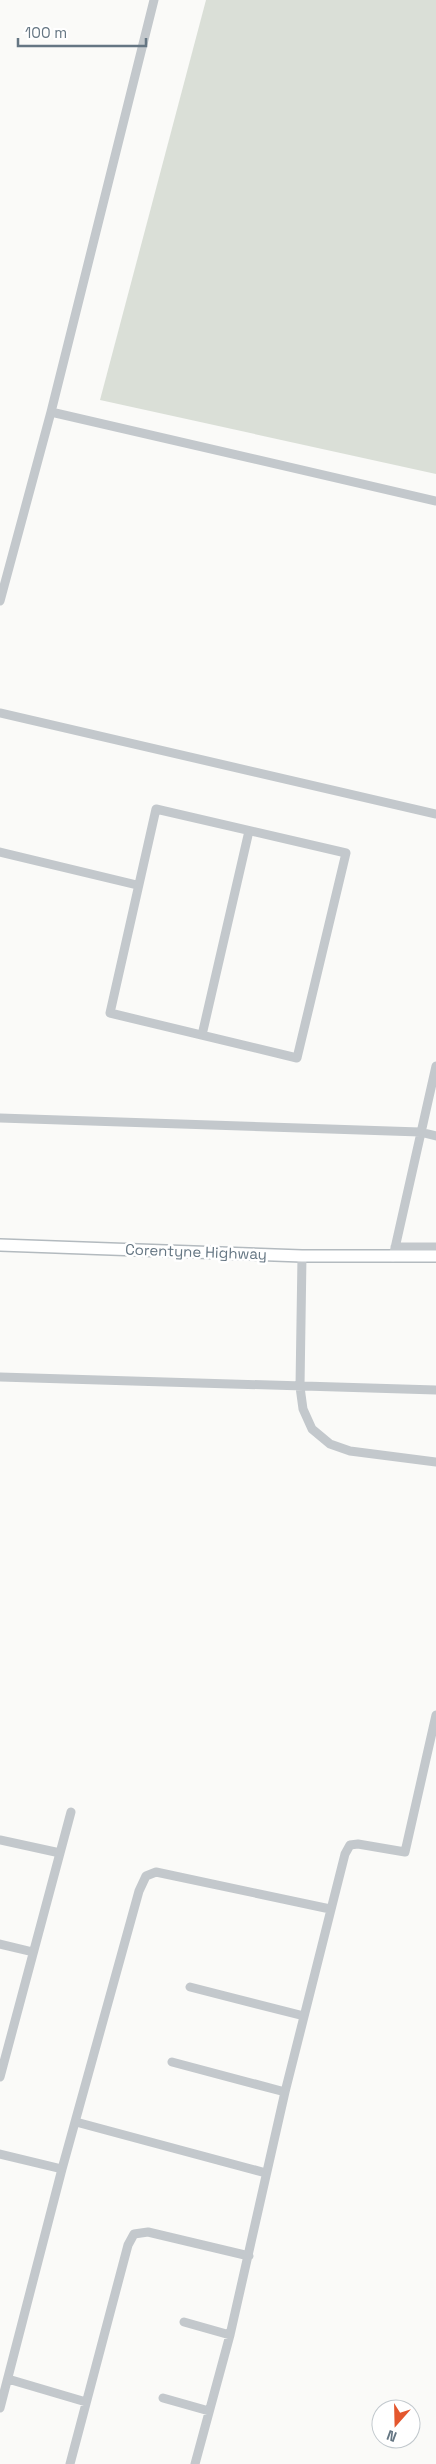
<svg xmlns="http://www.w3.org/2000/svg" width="436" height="2464" viewBox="0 0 436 2464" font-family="'Space Grotesk',sans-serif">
<rect width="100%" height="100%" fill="#fafaf8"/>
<path fill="#dadfd7" d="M206 0H436V474L100 400Z"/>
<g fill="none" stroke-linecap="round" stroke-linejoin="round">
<g stroke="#b3babf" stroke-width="14">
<path id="secondary" d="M0 1245 302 1256H436"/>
</g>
<path stroke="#c3c8cc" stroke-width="9" d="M51 412 436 501
M0 601 51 412 154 0
M0 713 436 814
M156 809 346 853 297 1058 110 1013Z
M0 852 137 885
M202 1035 249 831
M0 1118 420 1132 436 1136
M395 1247H436
M302 1256 300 1387 303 1409 312 1429 330 1444 350 1451 436 1462
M393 1257 436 1066
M0 1377 436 1390
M0 1840 60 1853
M0 1944 33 1952
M190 1987 304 2016
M172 2062 285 2092
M0 2077 71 1812
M76 2122 266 2173
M0 2154 62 2169
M184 2322 230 2335
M8 2379 86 2402
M163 2398 209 2411
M0 2408 62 2169 139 1891 146 1876 156 1872 330 1909
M70 2464 128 2245 134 2234 148 2232 249 2256
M195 2464 230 2335 285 2092 345 1854 350 1845 358 1844 405 1852 436 1715"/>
<use href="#secondary" stroke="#fff" stroke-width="11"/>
</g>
<g text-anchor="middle" stroke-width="5" stroke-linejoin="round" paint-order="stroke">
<g font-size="15" fill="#657683" stroke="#fff">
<text transform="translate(196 1252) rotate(2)" y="5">Corentyne Highway</text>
</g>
</g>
<g transform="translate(396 2424) rotate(200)"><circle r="24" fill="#ffffff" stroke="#c1c8cd"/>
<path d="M0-4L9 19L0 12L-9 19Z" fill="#e4572e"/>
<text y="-8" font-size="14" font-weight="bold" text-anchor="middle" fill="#657683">N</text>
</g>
<path d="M18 38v8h128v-8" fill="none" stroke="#657683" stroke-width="2.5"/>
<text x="25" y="38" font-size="15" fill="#657683" stroke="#ffffff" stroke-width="4" paint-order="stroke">100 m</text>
</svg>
